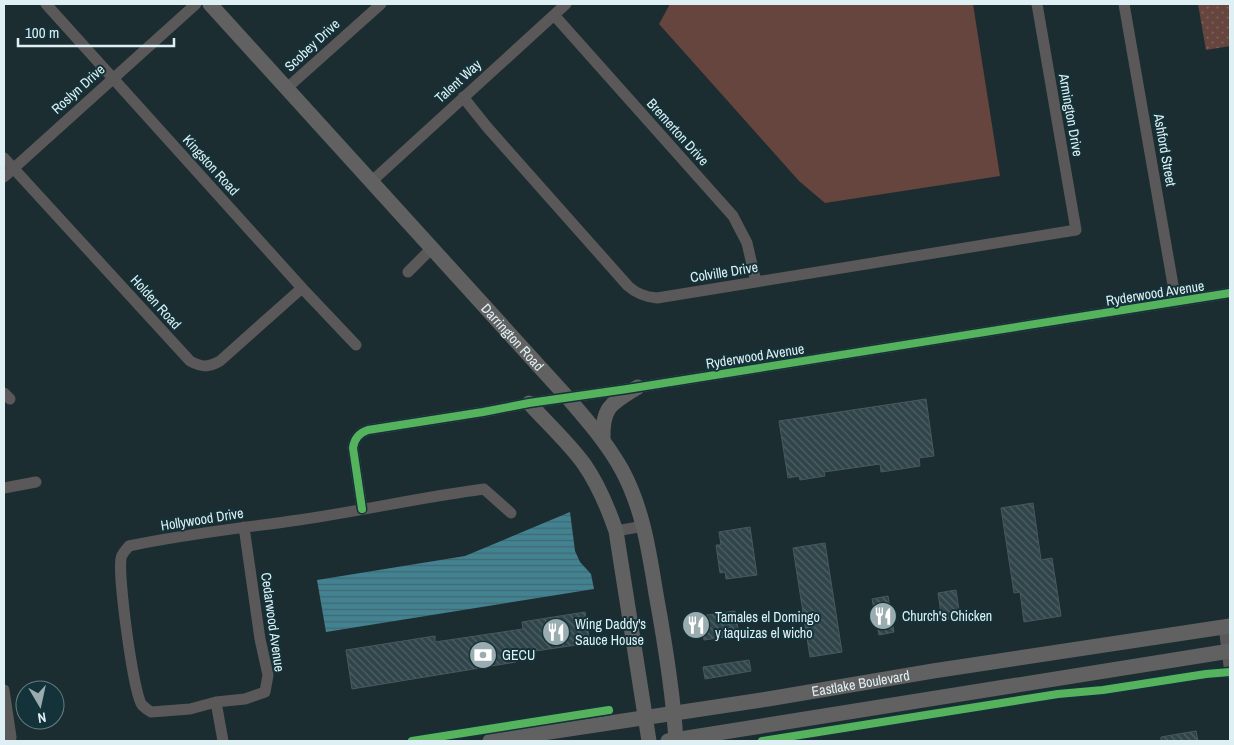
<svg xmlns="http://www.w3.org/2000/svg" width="1234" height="745" viewBox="0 0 1234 745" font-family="'Archivo Narrow',sans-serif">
<defs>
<pattern id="park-dots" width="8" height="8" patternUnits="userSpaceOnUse" patternTransform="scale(1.25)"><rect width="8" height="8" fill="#65453e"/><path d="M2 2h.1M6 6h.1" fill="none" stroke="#7b605a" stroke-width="1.8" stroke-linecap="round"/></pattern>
<pattern id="water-rules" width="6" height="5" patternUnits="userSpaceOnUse" patternTransform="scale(1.25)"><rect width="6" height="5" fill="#428291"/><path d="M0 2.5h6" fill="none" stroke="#426871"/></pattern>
<pattern id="building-back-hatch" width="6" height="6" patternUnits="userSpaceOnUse" patternTransform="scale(1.25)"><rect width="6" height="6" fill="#30454a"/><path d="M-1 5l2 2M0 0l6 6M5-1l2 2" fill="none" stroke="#4e6065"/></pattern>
</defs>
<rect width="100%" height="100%" fill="#1c2d31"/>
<path fill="#65453e" d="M670 4H973L1000 176 825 203 799 181 659 24Z"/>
<path fill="url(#park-dots)" d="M1198 4H1230V46L1206 50Z"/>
<path fill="url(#water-rules)" d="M570 512 575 551 580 562 591 574 594 589 326 632 317 580 465 556Z"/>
<path fill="url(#building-back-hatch)" stroke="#4a585b" d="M926 399 934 456 919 458 920 466 881 472 880 464 824 472 825 476 800 480 799 476 788 478 779 421Z
M1033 503 1041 560 1052 558 1061 616 1024 622 1020 592 1014 593 1001 508Z
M750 527 757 575 726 579 725 572 720 573 716 545H721L719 532Z
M825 543 842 652 810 657 793 548Z
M956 590 960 617 942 620 938 593Z
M888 596 894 632 879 635 872 599Z
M735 611 739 635 704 640 700 616Z
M585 612 590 643 515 654 516 662 352 689 346 650 435 636V642L523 629 522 622Z
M749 660 751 671 705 679 703 667Z
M1196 731 1198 741H1161V737Z"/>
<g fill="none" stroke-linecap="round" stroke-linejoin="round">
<path stroke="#5a5858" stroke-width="11" d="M46 4 302 288 356 345
M1124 4 1176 302
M554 15 733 216 747 243 756 282
M287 88 381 4
M463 97 487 127 628 286C637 294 645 297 657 298L1076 230 1037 4
M4 158 190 361C201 367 208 368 220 361L302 288
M4 177 196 4
M371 182 566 4
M408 272 431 249
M4 393 10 399
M4 488 36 482
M362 509 353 448C354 439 359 433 368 430L483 412 529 403 627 389 1230 293
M244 527 260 639 268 675 265 692 245 699 216 702 190 709 151 712C148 710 144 707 142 705 133 693 118 576 121 559 121 554 126 550 129 546 185 534 242 528 299 520 361 511 422 497 484 489L511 513
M616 531 644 526
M1224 627 1230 673
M4 690 11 737 4 739
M216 702 223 741"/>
<g stroke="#616161" stroke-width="15">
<path id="s1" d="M210 4 567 397C587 420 607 443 622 470 643 509 649 551 656 594 665 643 673 692 676 741"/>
<path d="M529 403C547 423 568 442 584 464 598 484 608 508 616 531L649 741"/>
<path d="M603 439C602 406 612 403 638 387"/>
<path id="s2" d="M490 741 768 699 933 671 1230 626"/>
<path d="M668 741 1230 651"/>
</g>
<g stroke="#143239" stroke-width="11">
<path id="cycleway" d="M362 509 353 448C354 439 359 433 368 430L483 412 529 403 627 389 1230 293
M412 741 609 710
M762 741 1058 694 1103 690 1206 674 1230 672"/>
</g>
<use href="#cycleway" stroke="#56b35d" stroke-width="8"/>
</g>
<defs>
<g id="restaurant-disc" transform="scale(1.4375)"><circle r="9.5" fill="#9bacb0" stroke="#143239"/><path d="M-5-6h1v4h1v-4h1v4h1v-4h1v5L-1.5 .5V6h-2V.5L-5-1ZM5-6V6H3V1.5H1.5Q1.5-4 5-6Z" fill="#fff"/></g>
<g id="bank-disc" transform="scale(1.4375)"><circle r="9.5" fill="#9bacb0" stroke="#143239"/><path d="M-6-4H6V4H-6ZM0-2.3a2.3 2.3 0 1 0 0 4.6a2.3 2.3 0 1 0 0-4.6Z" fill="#fff"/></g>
</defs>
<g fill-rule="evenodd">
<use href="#restaurant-disc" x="883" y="616"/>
<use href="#restaurant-disc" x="696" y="625"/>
<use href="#restaurant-disc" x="556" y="632"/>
<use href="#bank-disc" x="483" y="655"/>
</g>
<g text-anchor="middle" stroke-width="4" stroke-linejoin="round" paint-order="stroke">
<g font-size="14" fill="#dff0f4" stroke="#143239">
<text transform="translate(312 45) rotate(-43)" y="5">Scobey Drive</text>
<text transform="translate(458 81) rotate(-42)" y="5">Talent Way</text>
<text transform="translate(78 89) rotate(-42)" y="5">Roslyn Drive</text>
<text transform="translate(1071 115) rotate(80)" y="5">Armington Drive</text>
<text transform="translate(678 132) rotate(48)" y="5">Bremerton Drive</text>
<text transform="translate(1165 150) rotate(80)" y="5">Ashford Street</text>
<text transform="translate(211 165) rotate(48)" y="5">Kingston Road</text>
<text transform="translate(724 272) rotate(-9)" y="5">Colville Drive</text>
<text transform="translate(1155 293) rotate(-9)" y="5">Ryderwood Avenue</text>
<text transform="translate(156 302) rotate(48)" y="5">Holden Road</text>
<text dy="5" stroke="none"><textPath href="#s1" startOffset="450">Darrington Road</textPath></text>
<text transform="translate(755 356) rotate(-9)" y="5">Ryderwood Avenue</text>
<text transform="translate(202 519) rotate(-9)" y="5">Hollywood Drive</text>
<text transform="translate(273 622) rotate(82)" y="5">Cedarwood Avenue</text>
<text dy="5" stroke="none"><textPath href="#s2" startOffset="375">Eastlake Boulevard</textPath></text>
</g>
<g font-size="14" fill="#dff0f4" stroke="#143239" text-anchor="start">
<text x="902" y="621">Church's Chicken</text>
<text x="715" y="622">Tamales el Domingo<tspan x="715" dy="16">y taquizas el wicho</tspan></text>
<text x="575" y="629">Wing Daddy's<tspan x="575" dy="16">Sauce House</tspan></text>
<text x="502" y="660">GECU</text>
</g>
</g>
<rect width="1234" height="745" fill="none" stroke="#dff0f4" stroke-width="10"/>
<g transform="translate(40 705) rotate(171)"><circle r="24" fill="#143239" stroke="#657e84"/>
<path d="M0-4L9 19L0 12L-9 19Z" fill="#9bacb0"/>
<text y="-8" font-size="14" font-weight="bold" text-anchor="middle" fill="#dff0f4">N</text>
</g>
<path d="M18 38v8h156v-8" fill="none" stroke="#dff0f4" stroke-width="2.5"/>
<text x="25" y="38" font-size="15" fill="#dff0f4" stroke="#143239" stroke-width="4" paint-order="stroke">100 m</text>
</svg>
